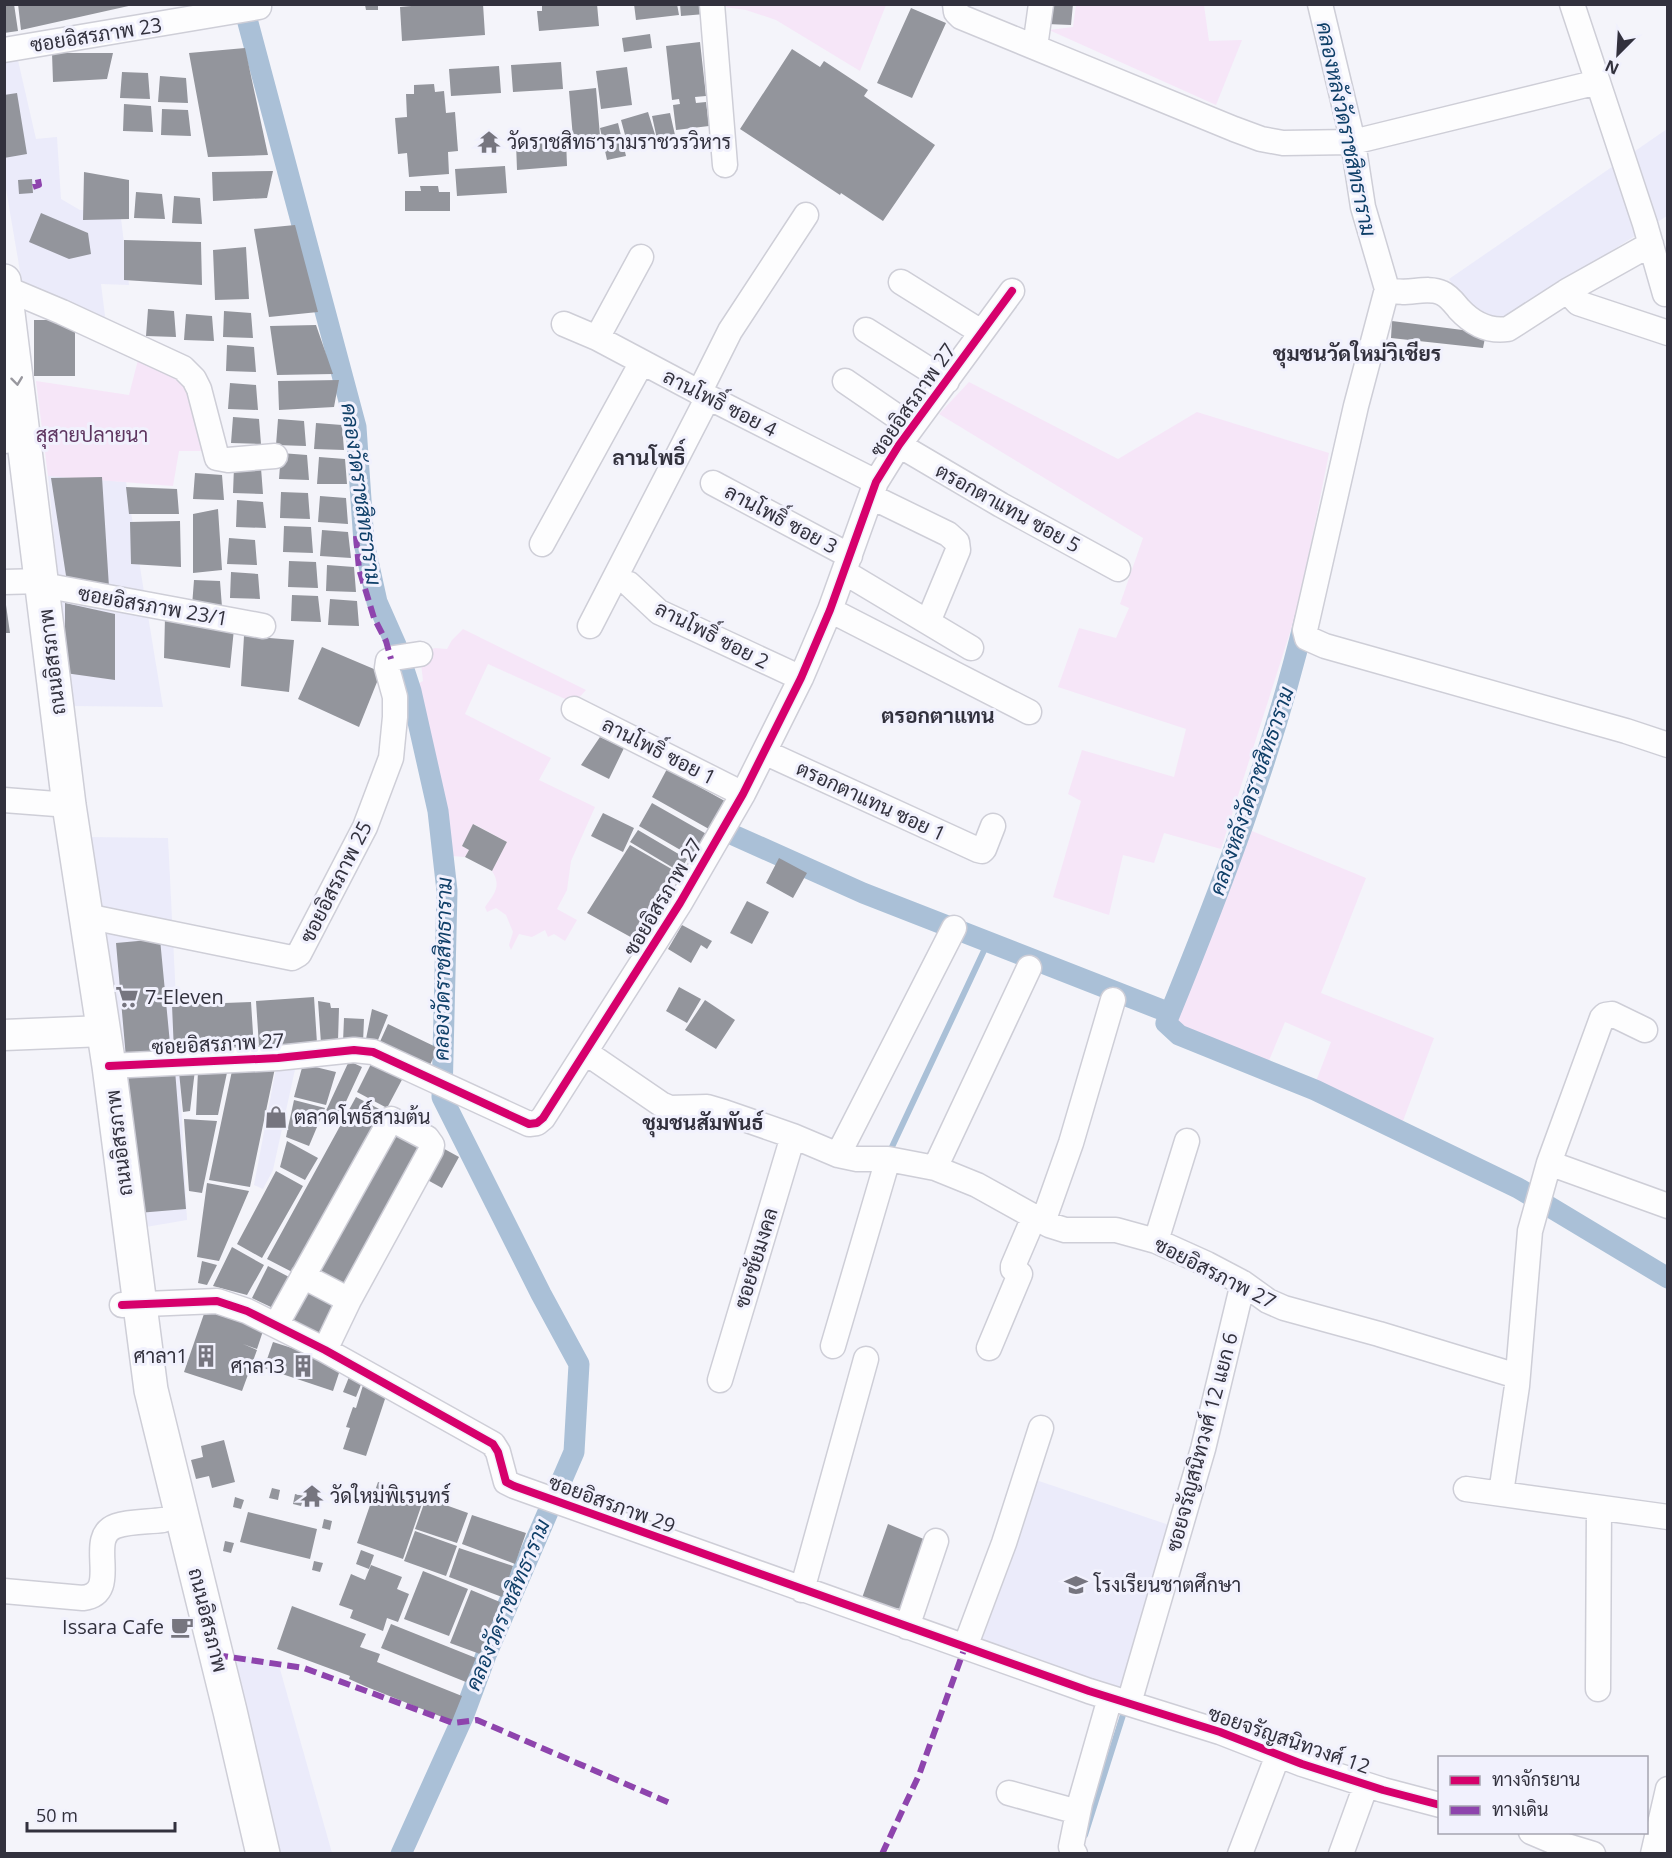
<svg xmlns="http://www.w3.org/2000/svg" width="1672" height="1858" viewBox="0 0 1672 1858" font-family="'Open Sans',Sarabun,sans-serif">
<rect width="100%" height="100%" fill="#f4f4fa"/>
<path fill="#ebebfa" d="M17 56 36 139 57 137 61 199 80 210H120L129 285 101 284 106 324 23 289 5 183 4 58Z
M1667 129V216L1496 323 1481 319 1458 294 1449 279Z
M48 476 126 482 163 707 71 706Z
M87 837 168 838 187 1220 140 1228Z
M277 1063 296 1065 273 1170 263 1189 254 1185Z
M1033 1479 1172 1526 1127 1695 973 1643Z
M225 1652 278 1662 332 1853H277Z"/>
<path fill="#f6e6f8" d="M723 5H886L860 71 776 20 746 10 724 7Z
M1076 5H1204L1209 41 1242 40 1216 105 1049 30 1073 27Z
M139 356 177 370 193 390 204 451H179L173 486 48 476 36 381 129 395Z
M969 382 1118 459 1197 412 1329 453 1299 604 1221 849 1164 833 1154 863 1123 855 1109 915 1053 897 1081 801 1068 794 1082 750 1174 777 1186 729 1058 687 1079 628 1116 638 1129 608 1120 604 1143 538 939 414Z
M463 629 586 690 574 703 488 664 465 714 551 758 539 780 595 807 571 861 567 890 557 909 577 920 565 941 554 934 548 937 545 930 532 937 519 934 511 950 509 945 513 932 506 915 496 908 487 912 485 907C494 894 502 886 492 871L507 842 474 824 462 846 469 850 465 857 452 856 416 685 423 681 420 654 435 648 447 649 452 640Z
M1247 829 1366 878 1321 993 1434 1038 1403 1121 1315 1084 1331 1042 1285 1022 1268 1063 1174 1023Z"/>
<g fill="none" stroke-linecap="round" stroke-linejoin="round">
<path stroke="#aac0d7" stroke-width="6" d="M891 1149 988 942
M1085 1835 1123 1715"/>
<path stroke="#aac0d7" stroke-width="21" d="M243 4 356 427 364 543 377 602 396 645 411 691 438 811 447 891 442 1097 541 1294 579 1364 574 1452 486 1655 463 1717 401 1854
M1305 618C1272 757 1220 891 1166 1023L1179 1035 1315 1090 1518 1188 1668 1278
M731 834 863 893 1170 1013"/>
</g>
<path fill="#93959c" d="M4 4H14L18 31 4 33Z
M18 4H133V5L21 30Z
M434 4H483L485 35 402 41 400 7Z
M542 4H597L599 26 539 31 537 11H542Z
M634 4H677L679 15 636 20Z
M680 4H704L705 14 681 16Z
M1048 4H1073L1071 25 1047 24Z
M365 5H378V10H366Z
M911 8 946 23 912 98 877 83Z
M650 34 652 48 624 52 622 38Z
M700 42 706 96 695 97 696 103 706 102 709 126 676 130 673 105 680 104 679 99 672 100 666 46Z
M245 48 268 155 208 157 189 53Z
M792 49 820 67 824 61 868 90 864 96 935 145 883 221 841 193 840 195 740 129Z
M52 53H113L107 79 53 82Z
M561 62 563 89 513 92 511 65Z
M499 66 501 93 451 96 449 69Z
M627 67 632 105 601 109 596 71Z
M122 72 148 73 150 99 120 98Z
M160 76 186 78 188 103 158 102Z
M434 84 435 92 444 91 446 113 455 112 458 151 448 152 449 174 409 177 407 153 398 154 395 118 407 117 406 94H414V85Z
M596 88 600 136 573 138 569 91Z
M17 93 27 154 4 158V95Z
M124 104 151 106 153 132 123 131Z
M162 109 188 110 191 136 161 135Z
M648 112 656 138 628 146 621 120Z
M670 113 675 135 657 139 652 116Z
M618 123 626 156 607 160 600 128Z
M566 139 567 166 517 170 516 143Z
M505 166 507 193 457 196 455 169Z
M273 171 267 198 213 201 212 172Z
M84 172 129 180V219L83 220Z
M32 179 33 193 19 194 18 180Z
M420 186H438L439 192H450V211H405V191H421Z
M136 192 162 194 165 219 134 218Z
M174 196 200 198 202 224 172 223Z
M41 213 88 233 91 254 69 259 29 242Z
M295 225 318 312 269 317 254 229Z
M124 240 201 242 202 285 124 280Z
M246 247 249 299 215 300 213 250Z
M148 309 174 311 176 337 146 336Z
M224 311 251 313 253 338 223 337Z
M186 314 212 316 214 341 184 340Z
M34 320H75V376H34Z
M1392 321 1486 333 1483 348 1391 338Z
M316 325 333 374 277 375 270 326Z
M227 345 254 347 256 372 226 371Z
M339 380 334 407 279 410 278 381Z
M230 383 256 385 258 410 228 409Z
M233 417 259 419 261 444 231 443Z
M278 419 304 421 306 446 276 445Z
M316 423 342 425 344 450 314 449Z
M281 453 307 455 309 480 279 479Z
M319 457 345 459 347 484H317Z
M234 467 261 468 263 494 233 493Z
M195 473 222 475 224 500 193 499Z
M102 477 109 587 67 582 51 478Z
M126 487 177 489 179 514H129Z
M281 492 308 493 310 519 280 518Z
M320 496 346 498 348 524 318 522Z
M237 500 263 502 266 528 236 527Z
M218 509 222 570 193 573V514Z
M180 521 181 567 131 564 130 522Z
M284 526 311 527 313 553 283 552Z
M322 530 348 532 351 558 320 556Z
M229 538 255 540 257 565 227 564Z
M289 561 316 562 318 588 288 587Z
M327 565 354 567 356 592 326 591Z
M231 572 258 574 260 599 230 598Z
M194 580 220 581 222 607 192 606Z
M292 595 318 596 321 622 291 621Z
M330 599 357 601 359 626 328 625Z
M65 603 115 614V680L65 673Z
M4 605H6L10 633H4Z
M165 617 234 629 230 668 164 658Z
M244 636 294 640 289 692 241 686Z
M322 647 381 672 359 727 298 699Z
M600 737 624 748 609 779 581 765Z
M667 769 732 805 716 833 652 797Z
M652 803 710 836 696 859 639 826Z
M603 813 634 828 623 852 591 836Z
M473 824 507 842 492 871 465 857 469 850 462 846Z
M638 830 687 859 680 872 630 842Z
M630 845 675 871 636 940 587 913Z
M779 858 807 873 793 898 766 883Z
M747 901 769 912 752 944 730 933Z
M682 925 712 941 707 949 701 945 691 963 668 949Z
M160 939 171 1054 126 1058 116 943Z
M679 987 701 999 687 1023 666 1011Z
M314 997 317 1043 259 1046 256 1001Z
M705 1000 735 1020 716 1049 685 1030Z
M318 1001 330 1003 331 1008H339L338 1041 321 1043Z
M251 1002 254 1049 174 1052 172 1005Z
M372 1009 388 1015 376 1045 365 1044Z
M344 1018 364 1019 363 1043 343 1042Z
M388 1024 438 1048 428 1069 378 1046Z
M374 1058 405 1074 387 1108 357 1092Z
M349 1061 362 1067 337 1121 324 1115Z
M303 1064 336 1072 326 1105 294 1097Z
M233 1066 275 1068 250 1187 209 1180Z
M228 1068 218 1115H196L198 1071Z
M175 1070 186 1209 138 1213 127 1074Z
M195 1070 190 1111 183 1112 179 1072Z
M356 1097 385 1112 296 1274 267 1259Z
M294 1100 325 1108 309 1146 286 1137Z
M184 1119 217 1121 202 1193 189 1191Z
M394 1129 427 1147 347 1290 314 1271Z
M287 1141 318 1158 305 1180 280 1167Z
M439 1146 459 1157 442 1188 422 1177Z
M276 1171 303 1186 262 1258 237 1244Z
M207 1183 249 1191 219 1261 197 1257Z
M232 1247 264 1265 247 1295 213 1286Z
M202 1261 217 1265 207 1285 198 1283Z
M268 1266 291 1278 275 1309 252 1298Z
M309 1285 340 1304 320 1337 289 1319Z
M206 1308 264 1328 257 1349 243 1344 257 1350 242 1391 184 1372Z
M273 1342 342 1364 333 1391 264 1368Z
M349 1377 362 1382 356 1397 343 1392Z
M364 1382 388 1390 366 1456 343 1449 350 1428 346 1427 353 1407 356 1408Z
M224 1440 235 1482 212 1488 209 1476 196 1479 191 1460 203 1457 201 1446Z
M378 1482 424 1498 403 1559 357 1543Z
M272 1488 280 1490 278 1500 269 1498Z
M295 1494 304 1496 301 1506 293 1504Z
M235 1497 244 1500 241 1509 233 1507Z
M426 1498 468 1513 457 1543 415 1529Z
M248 1512 317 1529 310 1559 240 1542Z
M472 1515 526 1533 515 1564 462 1544Z
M324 1519 332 1521 330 1530 322 1528Z
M888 1524 926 1540 901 1609 896 1608 895 1611 862 1598Z
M415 1531 457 1546 446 1576 404 1561Z
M225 1541 234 1543 231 1553 223 1551Z
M459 1548 513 1566 502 1597 449 1577Z
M361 1550 374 1555 369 1569 356 1564Z
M314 1561 323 1563 320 1572 312 1570Z
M371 1565 402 1577 397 1589 409 1594 398 1622 387 1618 383 1631 350 1618 353 1610 339 1605 351 1574 365 1580Z
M423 1571 468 1589 449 1636 404 1619Z
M471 1590 500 1602 480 1654 450 1643Z
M292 1606 366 1634 360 1647 380 1654 377 1662 462 1696 452 1721 367 1687 349 1679 350 1676 277 1649Z
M391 1624 476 1658 466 1682 381 1648Z"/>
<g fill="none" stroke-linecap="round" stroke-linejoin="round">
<g stroke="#ceced7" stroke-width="27">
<path id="minor" d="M712 4 725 165
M955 4 956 12 961 17 1234 129 1261 139 1283 143 1353 142 1598 82
M1320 4 1353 142 1363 207 1387 289C1405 297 1426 285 1442 293 1449 296 1454 303 1459 309 1472 323 1488 332 1508 329L1567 291
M1572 4 1645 224 1665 294
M1035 47 1041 4
M4 50 259 7
M1651 244 1567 291 1578 303 1668 333
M901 282 981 332
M5 288 62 312 183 368 194 379 199 389 217 458 228 460 275 456
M1387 289 1356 406 1305 630 1307 638 1325 646 1626 731 1668 745
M564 324 597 338 708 397 876 482
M866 330 947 381
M597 338 641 257
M845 381 912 427
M699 393 730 331 806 215
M4 441H5
M899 445 1001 505 1118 569
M713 483 850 556
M872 497 948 534 957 542 958 550 928 622
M542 544 642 362
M844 572 971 648
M4 582 42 581
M629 584 659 612 801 678
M43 585 263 626
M830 610 1029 712
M590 626 708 397
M574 709 743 794
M764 752 978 850 982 851 984 849 993 826
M4 800 69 805
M86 916 292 958 299 954 365 827 391 758 395 717V697L387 668 388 661 394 658 420 654
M585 1052 661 1104 670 1108 707 1107 724 1112 793 1136 838 1155 857 1159H888L935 1168 977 1185 1049 1225 1065 1230H1116L1156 1241 1207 1264 1243 1283 1268 1301 1284 1308 1379 1334 1517 1376
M109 1066 278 1058 354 1050 373 1052 529 1124 537 1123 543 1118 680 903 743 794 801 678 830 610 876 482 899 445 1012 291
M838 1155 954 928
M1549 1163 1668 1206
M935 1168 1029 968
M1043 1222 1071 1143 1113 1000
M1156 1241 1187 1141
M303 1276 349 1300
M122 1305 217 1301 247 1311 325 1350 493 1444 498 1452 506 1482 514 1486 1089 1691 1220 1732 1302 1764 1383 1790 1440 1805
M276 1325 391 1119 427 1138 432 1145 431 1150 349 1300 325 1350
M833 1346 888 1159
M989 1348 1020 1274 1013 1269V1266L1034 1217
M720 1380 793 1136
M1466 1489 1668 1517
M1501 1493 1517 1386 1530 1231 1549 1163 1602 1018 1605 1015 1612 1014 1645 1030
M802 1590 866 1359
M4 1591 83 1598C123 1593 84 1537 116 1526 130 1521 149 1522 163 1520
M907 1627 936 1541
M965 1647 1004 1543 1041 1428
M1598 1689 1599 1508
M1129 1703 1203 1449 1243 1283
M1009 1793 1078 1812
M1531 1832 1557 1843 1593 1854
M1075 1854 1071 1847 1080 1803 1110 1698
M1240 1854 1278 1755
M1341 1854 1366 1785
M1653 1854 1668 1789"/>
</g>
<g stroke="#ceced7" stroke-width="33">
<path id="tertiary" d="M4 1035 104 1031"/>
</g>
<g stroke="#ceced7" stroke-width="36">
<path id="secondary" d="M4 281 69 805 109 1066 151 1390 230 1711 263 1854"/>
</g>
<use href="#minor" stroke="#fdfdfe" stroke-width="24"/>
<use href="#tertiary" stroke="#fdfdfe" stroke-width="30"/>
<use href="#secondary" stroke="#fdfdfe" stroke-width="33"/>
<path stroke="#8e44ad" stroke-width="6" stroke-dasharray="12 6" stroke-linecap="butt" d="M33 187 39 185 37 175
M356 536 359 569 374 618 386 641 391 659
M216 1655 304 1668 453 1723 477 1720 670 1803
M882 1854 919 1775 965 1647"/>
<g stroke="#f1f1fd" stroke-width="11">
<path id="cycleway" d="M109 1066 278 1058 354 1050 373 1052 529 1124 537 1123 543 1118 680 903 743 794 801 678 830 610 876 482 899 445 1012 291
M122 1305 217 1301 247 1311 325 1350 493 1444 498 1452 506 1482 514 1486 1089 1691 1220 1732 1302 1764 1383 1790 1440 1805"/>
</g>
<use href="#cycleway" stroke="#d6006c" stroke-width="8"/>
</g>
<defs><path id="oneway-chevron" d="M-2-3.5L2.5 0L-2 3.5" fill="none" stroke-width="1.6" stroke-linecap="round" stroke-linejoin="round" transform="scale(1.5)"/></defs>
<use stroke="#98979e" href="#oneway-chevron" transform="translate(17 381) rotate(83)"/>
<defs>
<g id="temple-bare" transform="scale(1.8)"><path d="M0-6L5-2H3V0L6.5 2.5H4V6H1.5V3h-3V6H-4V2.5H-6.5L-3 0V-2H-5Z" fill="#76757f" stroke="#f1f1fd" stroke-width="2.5" paint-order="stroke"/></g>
<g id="supermarket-bare" transform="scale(1.8)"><path d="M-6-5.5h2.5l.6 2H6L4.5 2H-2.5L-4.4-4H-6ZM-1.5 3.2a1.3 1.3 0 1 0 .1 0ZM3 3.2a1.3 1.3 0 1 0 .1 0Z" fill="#76757f" stroke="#f1f1fd" stroke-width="2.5" paint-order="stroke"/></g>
<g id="shop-bare" transform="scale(1.8)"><path d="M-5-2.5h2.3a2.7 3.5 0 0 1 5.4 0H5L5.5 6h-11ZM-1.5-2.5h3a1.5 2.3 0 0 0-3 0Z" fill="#76757f" stroke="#f1f1fd" stroke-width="2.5" paint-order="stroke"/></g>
<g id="building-bare" transform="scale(1.8)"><path d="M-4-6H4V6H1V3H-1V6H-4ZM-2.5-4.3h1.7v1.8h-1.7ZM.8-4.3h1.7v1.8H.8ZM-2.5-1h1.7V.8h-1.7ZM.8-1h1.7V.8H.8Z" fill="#76757f" stroke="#f1f1fd" stroke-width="2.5" paint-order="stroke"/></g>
<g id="school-bare" transform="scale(1.8)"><path d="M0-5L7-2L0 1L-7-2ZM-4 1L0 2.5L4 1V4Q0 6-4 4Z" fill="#76757f" stroke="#f1f1fd" stroke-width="2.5" paint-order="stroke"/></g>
<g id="cafe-bare" transform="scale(1.8)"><path d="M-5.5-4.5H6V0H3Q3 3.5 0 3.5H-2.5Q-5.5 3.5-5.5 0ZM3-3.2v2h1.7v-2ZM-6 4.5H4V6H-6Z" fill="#76757f" stroke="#f1f1fd" stroke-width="2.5" paint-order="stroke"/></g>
</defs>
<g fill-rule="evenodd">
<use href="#temple-bare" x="489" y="142"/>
<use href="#supermarket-bare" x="127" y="997"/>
<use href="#shop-bare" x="276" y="1117"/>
<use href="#building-bare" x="206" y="1356"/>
<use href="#building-bare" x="303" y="1366"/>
<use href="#temple-bare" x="312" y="1496"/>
<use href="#school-bare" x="1076" y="1585"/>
<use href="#cafe-bare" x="182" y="1627"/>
</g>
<g text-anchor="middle" stroke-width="6" stroke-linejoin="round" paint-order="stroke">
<g font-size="20" fill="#32313d" stroke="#f1f1fd">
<text transform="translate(96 35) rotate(-9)" y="7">ซอยอิสรภาพ 23</text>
<text transform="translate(913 400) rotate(-55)" y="7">ซอยอิสรภาพ 27</text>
<text transform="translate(720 403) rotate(27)" y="7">ลานโพธิ์ ซอย 4</text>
<text transform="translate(1008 508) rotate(29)" y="7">ตรอกตาแทน ซอย 5</text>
<text transform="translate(781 519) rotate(28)" y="7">ลานโพธิ์ ซอย 3</text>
<text transform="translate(153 606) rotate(10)" y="7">ซอยอิสรภาพ 23/1</text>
<text transform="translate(712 635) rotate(27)" y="7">ลานโพธิ์ ซอย 2</text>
<text transform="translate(52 662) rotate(-97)" y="7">ถนนอิสรภาพ</text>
<text transform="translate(659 751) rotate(27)" y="7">ลานโพธิ์ ซอย 1</text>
<text transform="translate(871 801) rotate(25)" y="7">ตรอกตาแทน ซอย 1</text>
<text transform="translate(336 882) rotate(-63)" y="7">ซอยอิสรภาพ 25</text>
<text transform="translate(663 897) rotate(-59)" y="7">ซอยอิสรภาพ 27</text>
<text transform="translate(218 1044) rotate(-3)" y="7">ซอยอิสรภาพ 27</text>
<text transform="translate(119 1143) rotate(-97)" y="7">ถนนอิสรภาพ</text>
<text transform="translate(756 1258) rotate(-73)" y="7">ซอยชัยมงคล</text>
<text transform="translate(1215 1273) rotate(27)" y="7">ซอยอิสรภาพ 27</text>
<text transform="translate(1202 1442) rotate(-75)" y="7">ซอยจรัญสนิทวงศ์ 12 แยก 6</text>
<text transform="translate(612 1504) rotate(20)" y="7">ซอยอิสรภาพ 29</text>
<text transform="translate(208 1620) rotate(76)" y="7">ถนนอิสรภาพ</text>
<text transform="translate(1289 1740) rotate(19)" y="7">ซอยจรัญสนิทวงศ์ 12</text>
</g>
<g font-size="20" fill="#32313d" stroke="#f1f1fd" text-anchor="start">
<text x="507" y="149">วัดราชสิทธารามราชวรวิหาร</text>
<text x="145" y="1004">7-Eleven</text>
<text x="294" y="1124">ตลาดโพธิ์สามต้น</text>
<text x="188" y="1363" text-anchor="end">ศาลา1</text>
<text x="285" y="1373" text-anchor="end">ศาลา3</text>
<text x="330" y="1503">วัดใหม่พิเรนทร์</text>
<text x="1094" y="1592">โรงเรียนชาตศึกษา</text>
<text x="164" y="1634" text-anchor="end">Issara Cafe</text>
</g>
<g font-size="20" fill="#5e3560" stroke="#f1f1fd">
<text x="92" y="442">สุสายปลายนา</text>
</g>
<g font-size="21" font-style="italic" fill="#0f3f68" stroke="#f1f1fd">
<text transform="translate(1346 129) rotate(78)" y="7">คลองหลังวัดราชสิทธาราม</text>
<text transform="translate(361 494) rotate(82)" y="7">คลองวัดราชสิทธาราม</text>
<text transform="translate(1252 791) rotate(-71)" y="7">คลองหลังวัดราชสิทธาราม</text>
<text transform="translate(443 969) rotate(-89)" y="7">คลองวัดราชสิทธาราม</text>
<text transform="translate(508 1605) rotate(-67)" y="7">คลองวัดราชสิทธาราม</text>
</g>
<g font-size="21" font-weight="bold" fill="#32313d" stroke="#f1f1fd">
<text x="1357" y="361">ชุมชนวัดใหม่วิเชียร</text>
<text x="649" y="465">ลานโพธิ์</text>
<text x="938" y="723">ตรอกตาแทน</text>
<text x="703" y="1130">ชุมชนสัมพันธ์</text>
</g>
</g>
<rect width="1672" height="1858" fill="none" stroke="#32313d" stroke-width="12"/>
<rect x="1438" y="1756" width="210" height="78" fill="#f1f1fd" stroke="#a5a4b0" stroke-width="1.5"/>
<rect x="1450" y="1776" width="30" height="9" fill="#d6006c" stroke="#a5a4b0" stroke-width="1.5"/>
<text x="1492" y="1786" font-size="18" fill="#32313d">ทางจักรยาน</text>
<rect x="1450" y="1806" width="30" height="9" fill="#8e44ad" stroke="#a5a4b0" stroke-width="1.5"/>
<text x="1492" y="1816" font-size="18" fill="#32313d">ทางเดิน</text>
<g transform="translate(1618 54) rotate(204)" stroke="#f1f1fd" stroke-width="4.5" paint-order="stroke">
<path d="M0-4.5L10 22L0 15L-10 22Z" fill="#32313d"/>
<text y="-9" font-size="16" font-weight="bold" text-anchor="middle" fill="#32313d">N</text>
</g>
<path d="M27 1822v9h148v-9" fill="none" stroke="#32313d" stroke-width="3"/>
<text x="36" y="1822" font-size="18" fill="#32313d" stroke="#f1f1fd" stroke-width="4.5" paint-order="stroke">50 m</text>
</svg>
